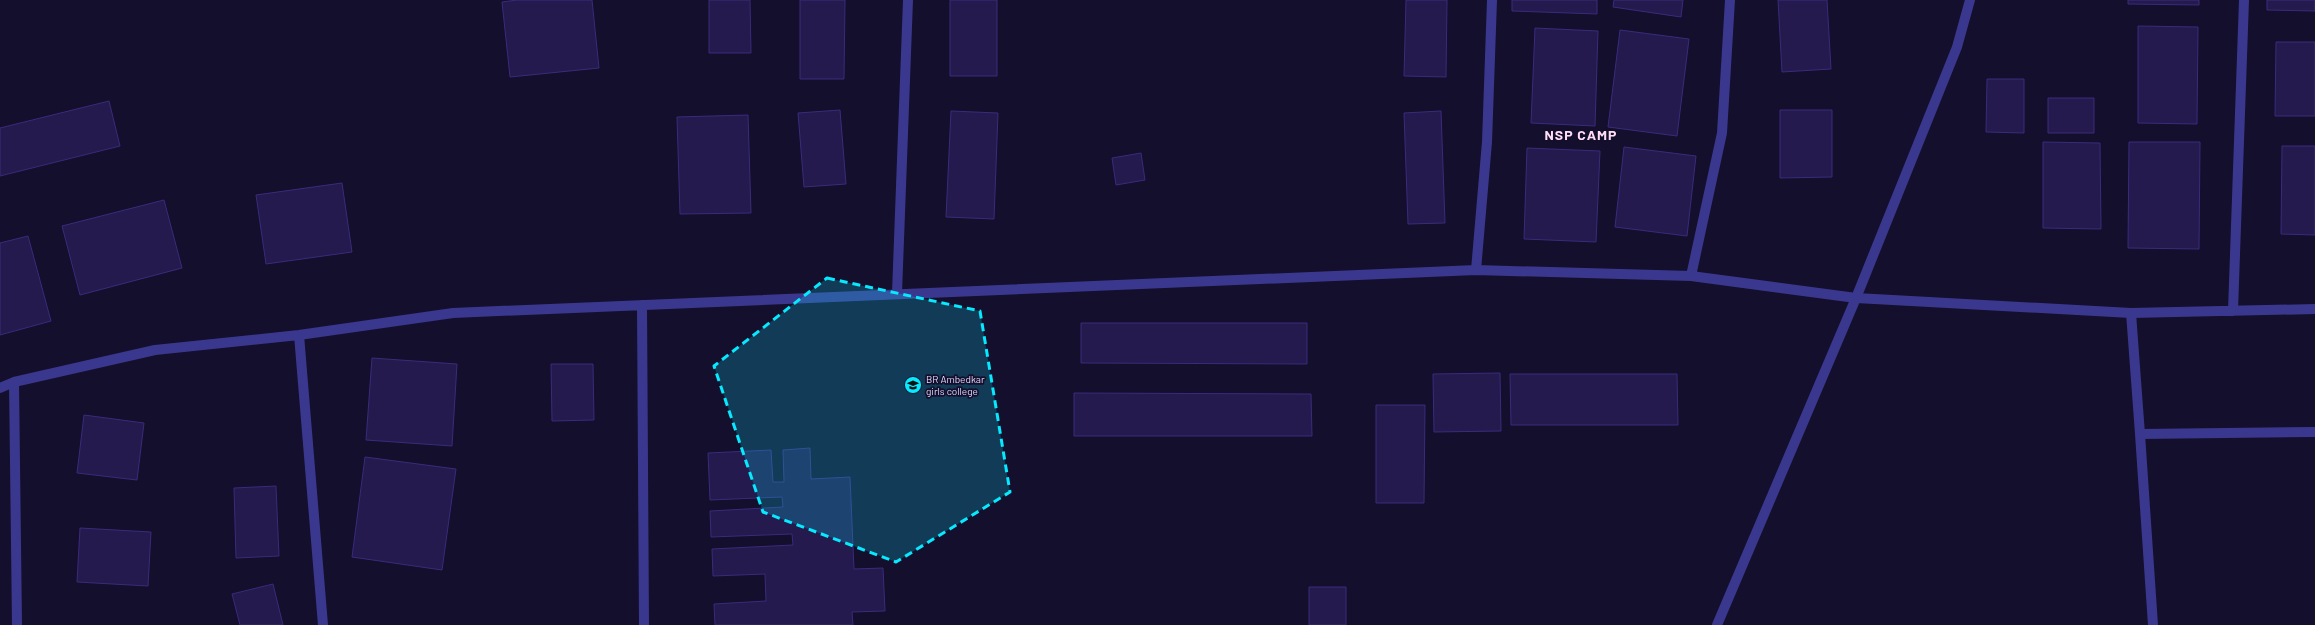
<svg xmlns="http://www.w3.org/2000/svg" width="2315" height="625" viewBox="0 0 2315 625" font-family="Barlow,sans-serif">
<rect width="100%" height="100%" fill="#140f2c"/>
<path fill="#241a4e" stroke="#3a2b7c" d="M517 0H592L599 68 510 77 502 2Z
M709 0H750L751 53H709Z
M800 0H845L844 79H800Z
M950 0H997V76H950Z
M1406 0H1447L1446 77 1404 76Z
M1512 0H1597V14L1512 11Z
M1614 0H1683L1681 17 1613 7Z
M1778 0H1827L1831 69 1782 72Z
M2128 0H2199V5L2128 4Z
M2267 0H2315V11L2267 10Z
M2138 26 2198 27 2197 124 2138 123Z
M1535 28 1598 31 1595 126 1531 123Z
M1620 30 1689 39 1677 136 1608 127Z
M2276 42H2315V116H2275Z
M1987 79H2024V133L1986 132Z
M2048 98H2094V133H2048Z
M109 101 120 146 0 176V128Z
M840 110 846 184 804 187 798 113Z
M1780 110H1832V177L1780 178Z
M951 111 998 113 994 219 946 217Z
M1441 111 1445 223 1408 224 1404 113Z
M748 115 751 213 680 214 677 117Z
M2043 142 2100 143 2101 229 2043 228Z
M2129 142H2200L2199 249 2128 248Z
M2282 146H2315V235L2281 234Z
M1624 147 1696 156 1687 236 1615 227Z
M1527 148 1600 151 1596 242 1524 239Z
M1141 153 1145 180 1116 185 1112 158Z
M342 183 352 252 266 264 256 195Z
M164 200 182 268 80 295 62 226Z
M28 236 51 321 0 335V243Z
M1081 323H1307V364L1081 363Z
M372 358 457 364 452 446 366 440Z
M551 364H593L594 420 552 421Z
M1500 373 1501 431 1434 432 1433 374Z
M1510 374H1677L1678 425H1511Z
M1074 393 1311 394 1312 436H1074Z
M1376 405H1425L1424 503H1376Z
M84 415 144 423 137 480 77 473Z
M810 448 811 479 850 477 854 569 883 568 885 611 852 612 853 625H715L714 604 766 601 765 574 713 576 712 549 793 545 792 534 711 537 710 511 783 507 782 497 710 500 708 453 771 450 773 482H784L783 450Z
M365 457 456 469 442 570 352 557Z
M276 486 279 556 236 558 234 488Z
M80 528 151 532 148 586 77 582Z
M273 584 283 625H240L232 594Z
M1309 587H1346V625H1309Z"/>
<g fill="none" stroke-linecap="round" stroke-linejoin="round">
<path stroke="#3a388e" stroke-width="10" d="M2131 313 2140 434 2315 432
M2140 434 2153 625"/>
<path stroke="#3a388e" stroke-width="10" d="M1476 270 1487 142 1492 0
M1691 276 1722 133 1730 0
M897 293 908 0
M642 305 644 625
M2233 311 2244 0
M299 335 323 625
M14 382 17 625
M0 388 14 382 155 350 299 335 453 313 1476 270 1691 276 1856 298 2131 313 2315 309
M1717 625 1856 298 1957 47 1970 0"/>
</g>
<path fill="#07e9ff" fill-opacity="0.2" stroke="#07e9ff" stroke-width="3" stroke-dasharray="8 5" stroke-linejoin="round" d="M827 278 980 311 1010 492 896 562 763 512 714 366Z"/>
<defs>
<g id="university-disc" transform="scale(0.9)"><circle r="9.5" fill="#07e9ff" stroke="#140f2c"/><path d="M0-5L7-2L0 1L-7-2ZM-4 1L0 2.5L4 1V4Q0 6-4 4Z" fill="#111"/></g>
</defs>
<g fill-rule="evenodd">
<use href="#university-disc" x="913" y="385"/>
</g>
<g text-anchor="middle" stroke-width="3.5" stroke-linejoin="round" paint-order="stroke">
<g font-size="10" fill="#dedbff" stroke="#140f2c" text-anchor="start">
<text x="926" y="383">BR Ambedkar<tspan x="926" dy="12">girls college</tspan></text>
</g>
<g font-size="14" font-weight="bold" letter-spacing="1" fill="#ffddf3" stroke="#140f2c">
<text x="1581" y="140">NSP CAMP</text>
</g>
</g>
</svg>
